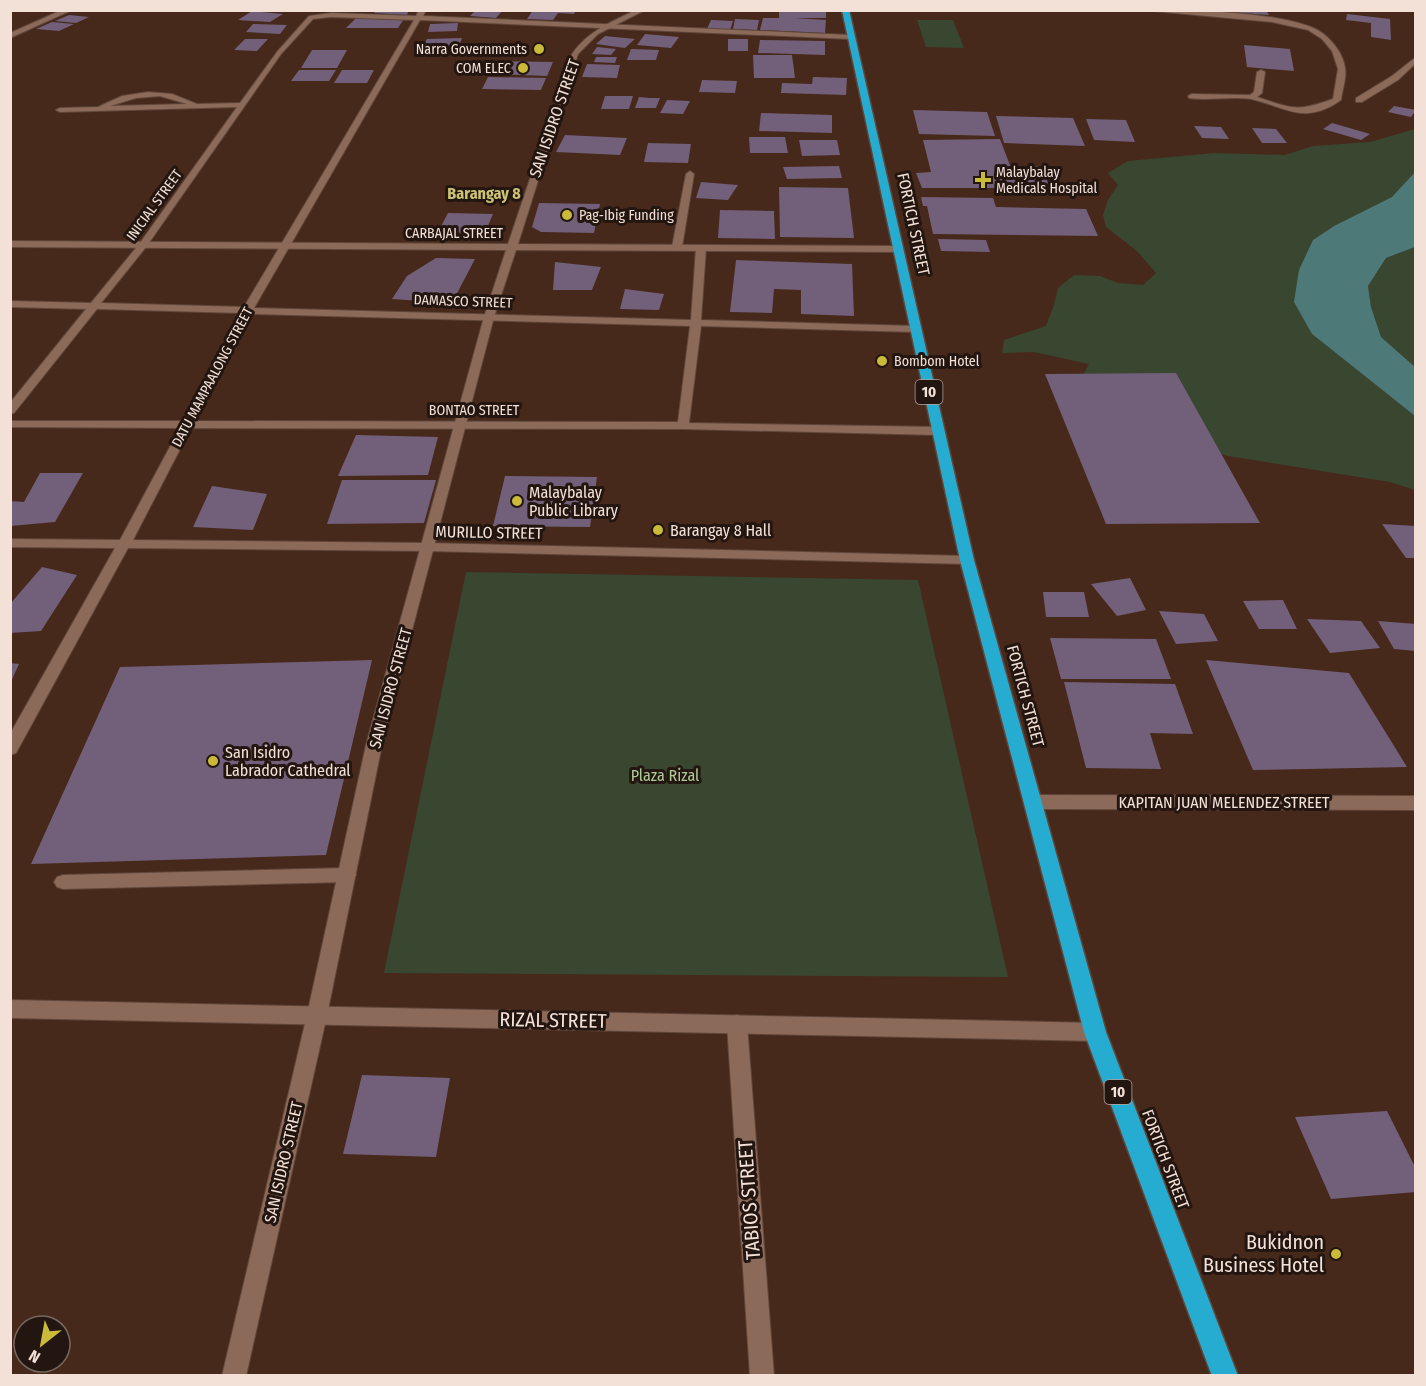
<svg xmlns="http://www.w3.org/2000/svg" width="1426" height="1386" viewBox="0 0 1426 1386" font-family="'Fira Sans Condensed',sans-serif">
<rect width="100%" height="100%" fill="#46291b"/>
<path fill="#394731" d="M917 20H953L964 48 926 47Z
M1415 129V172L1392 197 1334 226 1313 240 1312 334 1415 416V490L1390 482 1228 456 1190 446 1081 379 1089 364 1034 352 1002 353 1004 340 1046 326 1054 305 1058 288 1074 275 1100 276 1118 283 1143 285 1156 273 1137 251 1106 227 1103 215 1108 200 1118 185 1108 173 1128 161 1214 153 1285 155 1313 146 1370 142Z
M1415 247V367L1381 337 1371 307 1368 286 1386 258Z
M466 572 918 580 1008 977 384 973Z"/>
<path fill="#4d7979" d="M1415 172V247L1386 258 1368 286 1371 307 1381 337 1415 367V416L1312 334 1294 302 1299 270 1313 240 1334 226 1392 197Z"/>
<path fill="#725f7a" d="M377 10H409L407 15 374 13Z
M476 10H503L496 18 470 16Z
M533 10H576L574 14 558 13 553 20 527 19Z
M779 10H826V18H795L826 20 825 33 760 30 763 18H779Z
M1227 10H1266L1269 15 1227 12Z
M252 11 283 14 270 22 238 20Z
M1347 14 1390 19 1391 40 1371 37V23L1346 20Z
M69 15 89 17 76 23 55 21Z
M356 18 404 19 398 28H346Z
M735 19 759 20 757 30 733 29Z
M711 20 733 21 730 30 707 29Z
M52 22 74 24 59 31 36 29Z
M458 23 457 31 428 32 430 24Z
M253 24 287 25 280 34 246 32Z
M645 34 679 37 671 48 637 45Z
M605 36 635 39 625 48 596 44Z
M462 38 459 46H423L427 39Z
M245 39H268L257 51 234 50Z
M728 39H748V51H728Z
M760 40 825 41V55L758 53Z
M1244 45 1290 49 1294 71 1247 67Z
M597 47 616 49 611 55 592 54Z
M631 49 659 50 656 60H627Z
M312 50H347L337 68H301Z
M753 55H792L795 78H754Z
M596 57H617L615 63 594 62Z
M500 61 553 62 547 76 492 74Z
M587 64 620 65 617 78 582 77Z
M299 70H336L329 81H291Z
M342 70H374L367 83H334Z
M488 77 546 78 541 90 482 89Z
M813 77 847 78 846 95 781 93 782 83 812 84Z
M702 80 737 81 735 93 699 92Z
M605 96H633L629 109H601Z
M639 97 650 98H660L656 108H635Z
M667 100 690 101 683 114 660 113Z
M1394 106 1416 110 1411 117 1388 112Z
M913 110 987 112 995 136 919 134Z
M761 113 832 115V133L759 131Z
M996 116 1073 118 1085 146 1004 143Z
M1086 119 1126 120 1135 142 1094 140Z
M1332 123 1370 134 1361 140 1323 129Z
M1194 126 1221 127 1229 139 1202 138Z
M1252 128 1276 129 1287 143H1262Z
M565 135 627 138 620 155 556 152Z
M749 137H785L788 153H750Z
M1000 139 1011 168 1041 166 1050 188H922L916 173 931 172 923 140Z
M799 140H837L840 155 802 156Z
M648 143 691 144 688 163 644 162Z
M839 166 842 178 787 179 783 167Z
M701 182 738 185 728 200 696 198Z
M779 187 848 188 854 238 780 237Z
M921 197 993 198 996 207 1086 209 1098 236 933 234 927 206H923Z
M539 203 600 204 594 233 541 232 532 227Z
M720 210 774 211 775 239 718 238Z
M448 213 493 214 485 233 438 232Z
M938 239 986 240 990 252 941 251Z
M436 258 475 259 452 303 392 299 407 276Z
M736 260 852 264 854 316 801 314V290L774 289 772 313 730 312Z
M555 262 601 267 592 290H553Z
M625 289 664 294 659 310 620 309Z
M1176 373 1260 523 1106 524 1045 374Z
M356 435 438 437 428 475 338 476Z
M40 473H83L55 522 10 526V501L24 502Z
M505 476 597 477 590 527 493 526Z
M342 480H436L424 523 327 524Z
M212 486 267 494 253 530 193 527Z
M1382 524 1416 526V558H1406Z
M42 567 77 575 41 631 10 633V604Z
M1130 578 1146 610 1117 616 1091 584Z
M1043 592H1084L1089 617H1046Z
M1283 600 1297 629H1259L1243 601Z
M1159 611 1204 614 1218 641 1176 644Z
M1307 619 1361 621 1380 648 1330 653Z
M1378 621 1416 624V651L1394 649Z
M1050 638 1156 639 1171 679H1061Z
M372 660 326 855 31 864 120 667Z
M1206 660 1349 673 1407 767 1253 770Z
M10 663 19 664 10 684Z
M1064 682 1175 684 1193 734 1150 733 1161 769 1086 768Z
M362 1075 450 1078 436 1157 343 1154Z
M1387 1111 1416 1169V1192L1331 1199 1295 1117Z"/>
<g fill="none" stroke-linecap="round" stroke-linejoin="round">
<g stroke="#60473b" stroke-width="2">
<path id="service" d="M1142 10C1189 10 1268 11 1311 27 1327 33 1343 51 1345 68 1347 77 1342 91 1341 100 1304 126 1287 107 1251 99 1231 96 1209 101 1189 98L1188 96 1192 94 1250 95 1254 92 1257 72 1261 70 1265 72 1262 93 1257 97C1294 109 1296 112 1333 99L1338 69 1332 51 1322 39 1308 30 1272 22Z
M347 868 353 870 356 875 353 880 347 882 63 889 57 887 54 882 57 877 63 875Z"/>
</g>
<g stroke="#60473b" stroke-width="2">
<path id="minor" d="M62 10H72L10 38V33Z
M419 10H426L423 16 850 35 853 37 850 39 420 20 254 308 691 320 696 248 701 245 706 248 701 320 915 326 920 329 915 332 701 326 689 423 938 427 944 431 938 435 683 429 191 428 133 540 427 543 967 556 974 560 967 564 427 551 128 548 16 753 10 755V734L115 548 10 547V539L120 540 180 428 10 427V421H183L241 313 97 309 14 413 10 414V403L86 309 10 307V301L91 303 140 243 237 107 60 112 56 110 60 108 98 107 122 96 148 92 172 94 197 104 240 103 277 52 309 16 331 13 416 16ZM331 17 414 20 244 307 101 303 146 247 281 54 313 19ZM160 96 187 104 110 106 136 98ZM251 314 690 326 678 422 195 421Z
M1416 57V63L1398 80 1362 102H1356V98L1392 76Z
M690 171 694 174 682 247 677 250 672 247 686 174Z
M737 1015 744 1018 747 1024 774 1376H750L727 1024 730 1018Z"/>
</g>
<g stroke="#60473b" stroke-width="2">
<path id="tertiary" d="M636 10H645L598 34 578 54 518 244 898 246 903 249 898 252 516 250 494 317 382 745 327 1015 246 1376H222L307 1015 366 745 484 317 506 250 10 247V241L508 244 572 54C588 31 611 22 636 10Z"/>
</g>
<g stroke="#60473b" stroke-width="2">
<path id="secondary" d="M1033 795 1416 796V810L1033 809 1027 807 1025 802 1027 797Z
M10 1000 1095 1023 1102 1026 1105 1032 1102 1038 1095 1041 10 1018Z"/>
</g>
<g stroke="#60473b" stroke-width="3">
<path id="trunk" d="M842 10H849L974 560 1106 1032 1238 1376H1212L1084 1032 960 560Z"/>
</g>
<use href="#service" fill="#8c6a5a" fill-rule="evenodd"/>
<use href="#minor" fill="#8c6a5a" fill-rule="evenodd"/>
<use href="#tertiary" fill="#8c6a5a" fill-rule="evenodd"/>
<use href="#secondary" fill="#8c6a5a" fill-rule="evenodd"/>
<use href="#trunk" fill="#26acd0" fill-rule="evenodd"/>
</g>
<g fill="#cbba39" stroke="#231610" stroke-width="2">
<circle cx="539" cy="49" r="6"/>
<circle cx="523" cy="68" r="6"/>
<path d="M980 171h6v6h6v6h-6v6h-6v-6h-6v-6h6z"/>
<circle cx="567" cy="215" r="6"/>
<circle cx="882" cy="361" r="6"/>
<circle cx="517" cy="501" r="6"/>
<circle cx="658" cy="530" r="6"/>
<circle cx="213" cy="761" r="6"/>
<circle cx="1336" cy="1254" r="6"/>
</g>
<g text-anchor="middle" stroke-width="6" stroke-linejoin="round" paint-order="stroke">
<g font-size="14" fill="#f3e0d7" stroke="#231610" text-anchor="start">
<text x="527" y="54" text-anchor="end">Narra Governments</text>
<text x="511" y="73" text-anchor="end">COM ELEC</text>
<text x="996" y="177">Malaybalay<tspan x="996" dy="16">Medicals Hospital</tspan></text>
<text x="579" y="220">Pag-Ibig Funding</text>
<text x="894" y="366">Bombom Hotel</text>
</g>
<g font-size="14" fill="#f3e0d7" stroke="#231610">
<text transform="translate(154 205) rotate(-54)" y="5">INICIAL STREET</text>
<text x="454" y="238">CARBAJAL STREET</text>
<text transform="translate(463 301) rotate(2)" y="5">DAMASCO STREET</text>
<text transform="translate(212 377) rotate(-62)" y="5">DATU MAMPAALONG STREET</text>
<text x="474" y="415">BONTAO STREET</text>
</g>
<g fill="#231610" stroke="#b5a39b" stroke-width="1.5">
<rect x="915.5" y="380" width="27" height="24" rx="4.5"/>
<rect x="1104.5" y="1080" width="27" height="24" rx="4.5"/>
</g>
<g font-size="15" font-weight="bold" fill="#f3e0d7">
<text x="929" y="397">10</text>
<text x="1118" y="1097">10</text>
</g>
<g font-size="16" fill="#f3e0d7" stroke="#231610">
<text transform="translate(554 118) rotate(-71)" y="6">SAN ISIDRO STREET</text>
<text transform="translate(914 224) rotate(78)" y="6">FORTICH STREET</text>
<text transform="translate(489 532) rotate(1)" y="6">MURILLO STREET</text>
<text transform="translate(390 688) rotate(-75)" y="6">SAN ISIDRO STREET</text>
<text transform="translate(1026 696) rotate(75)" y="6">FORTICH STREET</text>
<text x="1224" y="808">KAPITAN JUAN MELENDEZ STREET</text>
<text transform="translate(1166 1159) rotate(69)" y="6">FORTICH STREET</text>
<text transform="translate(283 1162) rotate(-77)" y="6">SAN ISIDRO STREET</text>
</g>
<g font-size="16" font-weight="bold" fill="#cdc375" stroke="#231610">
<text x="484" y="199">Barangay 8</text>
</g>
<g font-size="16" fill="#f3e0d7" stroke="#231610" text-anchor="start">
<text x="529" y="498">Malaybalay<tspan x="529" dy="18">Public Library</tspan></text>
<text x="670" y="536">Barangay 8 Hall</text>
<text x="225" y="758">San Isidro<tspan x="225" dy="18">Labrador Cathedral</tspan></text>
</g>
<g font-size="16" fill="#accb97" stroke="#231610">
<text x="665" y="781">Plaza Rizal</text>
</g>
<g font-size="20" fill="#f3e0d7" stroke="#231610">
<text transform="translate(553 1020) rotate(1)" y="7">RIZAL STREET</text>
<text transform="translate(749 1200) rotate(-94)" y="7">TABIOS STREET</text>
</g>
<g font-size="20" fill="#f3e0d7" stroke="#231610" text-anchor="end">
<text x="1324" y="1249">Bukidnon<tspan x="1324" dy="23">Business Hotel</tspan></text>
</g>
</g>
<rect width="1426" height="1386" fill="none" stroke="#f3e0d7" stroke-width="24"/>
<g transform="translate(42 1344) rotate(211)"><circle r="28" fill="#231610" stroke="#766760" stroke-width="1.5"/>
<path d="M0-4.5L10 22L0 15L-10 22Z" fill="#cbba39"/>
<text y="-9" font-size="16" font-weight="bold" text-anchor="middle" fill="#f3e0d7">N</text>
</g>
</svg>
